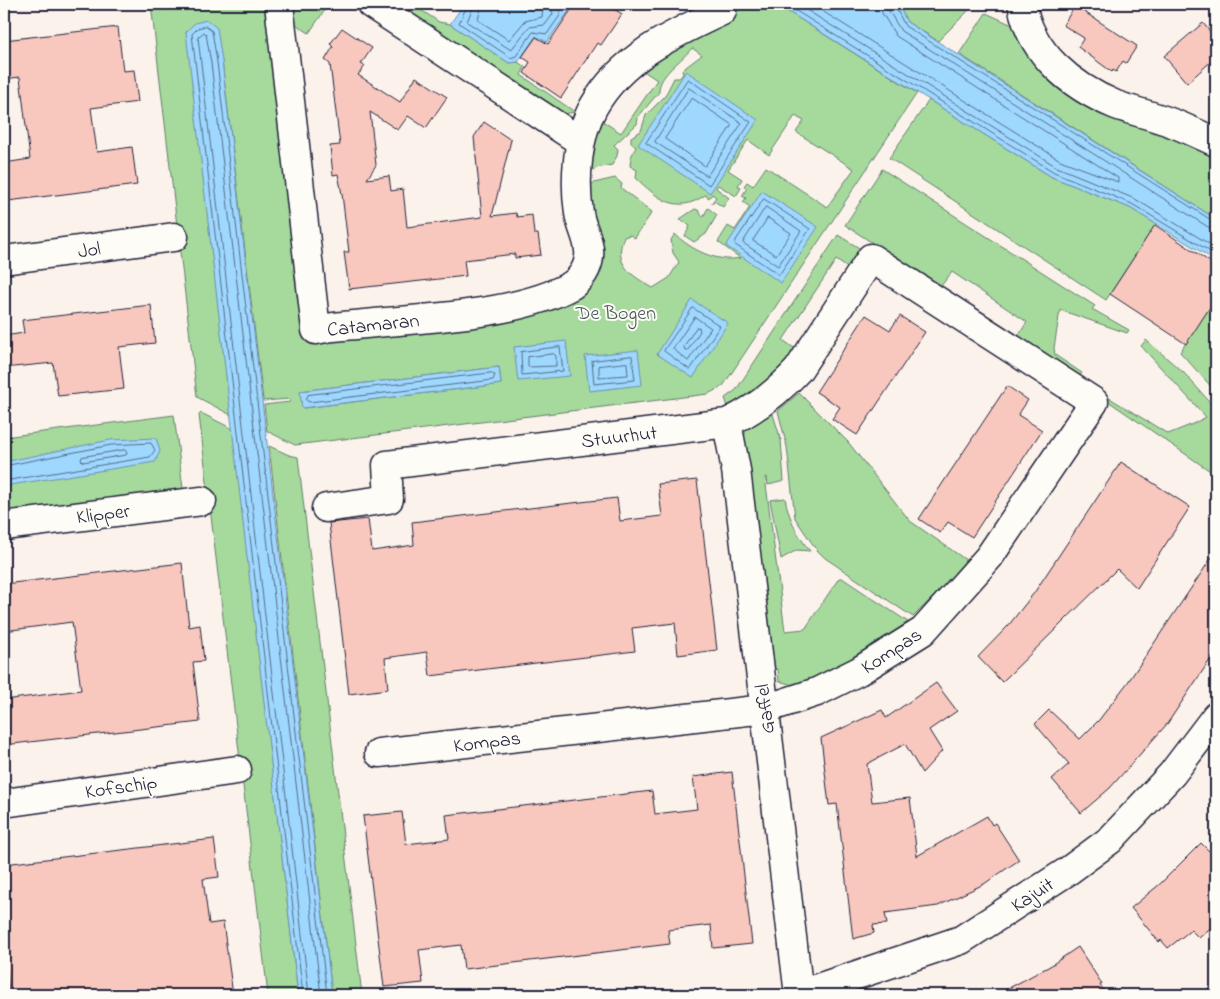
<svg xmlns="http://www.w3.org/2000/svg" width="1220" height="999" viewBox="0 0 1220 999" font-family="'Indie Flower',sans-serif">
<rect width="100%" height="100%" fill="#fcf2ec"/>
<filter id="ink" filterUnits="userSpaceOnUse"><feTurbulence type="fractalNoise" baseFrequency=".02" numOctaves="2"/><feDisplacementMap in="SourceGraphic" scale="10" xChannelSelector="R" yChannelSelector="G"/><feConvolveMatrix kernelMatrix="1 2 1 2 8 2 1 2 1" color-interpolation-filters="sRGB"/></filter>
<g filter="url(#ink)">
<path fill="#a5da9c" stroke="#647e6c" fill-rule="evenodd" d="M151 4H268L308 342 521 315 578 297 585 180 599 119 621 133 657 80 639 68 724 4H776L917 93 723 386 708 394 295 445 267 431 264 405 290 402V399L263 401V400L222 61 187 32 231 415 197 397ZM692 48 702 55 682 70 683 74 679 78H674L665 96 646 115 641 131 631 137V143L636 147 631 157 630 166 637 170 636 178C656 197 677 216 705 195L709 198 712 194 716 197 711 204 714 201 723 207 729 198 716 188 718 185 736 196 741 188 738 186 742 179 728 170 748 140 769 155 795 116 804 121 796 132 854 169 827 207 766 167 753 186 747 182 744 186 747 188 742 196 746 198 743 202 750 207 735 230 728 226 718 242 740 258C718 263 691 250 675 234L671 240 673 253 679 262 669 278 653 288C633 276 612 265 624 237L630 235 635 238 652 212 621 188 622 184 615 178 590 184V172L596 168 612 165 617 156 618 149 614 145 637 124 638 117 659 92C658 75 682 61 692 48ZM499 367 501 384 303 408 300 391Z
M286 4H329L309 33 288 19Z
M387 4H412L439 22 450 24 509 63 518 62 525 67 521 75 575 112 558 115Z
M898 4H975L938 41 907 22Z
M986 13 1019 28 1135 123 1216 154V219L959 54Z
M929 100 1052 177 1130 208 1156 224 1106 300 889 158Z
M882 169 1095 306 1092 309 1129 330 1127 333 1060 310 1054 348 1055 355 1082 373 1078 378 1017 338 1027 322 952 272 940 287 845 225Z
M708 208 717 215 706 234 694 242 685 236 690 226 680 219 695 209 698 210 703 217Z
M838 235 864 251 852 271 836 260 783 340 798 351 781 374 729 410 725 398 736 390Z
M1216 298V392L1180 352Z
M1146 340 1184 373 1216 409V475L1108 401V397L1168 434 1193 424 1206 417 1141 346Z
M799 393 848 442 910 521 966 560 943 587 913 617 825 558 816 549 795 518 787 447 778 411Z
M771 408 781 440 784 481 768 485 767 477H765L785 631 805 629 839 578H842L908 622 862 653 796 686 779 681 778 669 770 670 743 441 747 426Z
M201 413 233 429 298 995H268L199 415Z
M174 415 184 497 4 517V437Z
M269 446 289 455 298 457 362 995H332Z
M785 498C789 519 797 535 810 551L797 550 781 559 770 500Z"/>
<path fill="#9fd8ff" stroke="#6d8fb1" d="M464 4H562L561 6 569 11 547 42 536 36 518 62 509 63 450 24Z
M776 4H898L907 22 1216 219V261L1130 208 1052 177Z
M207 20 217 28 222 61 332 995H298L186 32 195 23Z
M686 71 758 120 710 193 638 145Z
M762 191 818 227 781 283 726 246Z
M692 300 728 323 693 378 657 354Z
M566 341 570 376 518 381 514 347Z
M638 350 642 385 589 391 585 356Z
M499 367 501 384 302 408 300 391Z
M156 438 160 451 155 462 4 486V462L110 440Z"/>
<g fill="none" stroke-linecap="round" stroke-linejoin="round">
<path stroke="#546b89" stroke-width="1" d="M468 4 459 23 511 58 516 56 533 32 547 34 561 14 557 4
M474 4 467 22 511 50 529 27 545 25 553 14 550 4
M482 4 478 20 509 40 525 21 542 17 543 4
M785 4 1054 172 1132 204 1216 255
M797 4 1057 167 1135 199 1216 248
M811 4 1060 160 1118 182V178L896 36 882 13 880 4
M887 4 889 11 901 31 1208 227 1216 229
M894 4 905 26 1216 223
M688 79 751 122 709 185 646 143Z
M689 88 742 123 707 176 655 142Z
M692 98 732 125 705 166 665 139Z
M764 199 810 229 779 275 734 244Z
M766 207 801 231 778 266 743 243Z
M768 218 791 233 776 255 753 241Z
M693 308 720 326 690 370 664 351Z
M695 317 711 328 688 361 673 349Z
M696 328 699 327 700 331 688 350H685L684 347Z
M560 347 563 371 522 375 521 352Z
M554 354 556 356V366L528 367V357Z
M632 356 635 380 594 384 592 361Z
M627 363 628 375 599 377V366Z
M492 373 495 375 493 380 309 402 306 400 308 395Z
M125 450 127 453 126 455 83 462 81 460 82 457Z
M4 466 111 445 151 443 155 450 150 457 4 481
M303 995 192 34 198 28 205 26 212 31 217 62 327 995
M309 995 198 37 204 32 206 34 211 63 321 995"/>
</g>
<path fill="#f8c8bf" stroke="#22223b" d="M575 4H606L622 14 601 45 597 43 561 98 524 73 530 62 522 57 536 37 548 44Z
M1075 6 1137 46 1126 63 1123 61 1116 72 1113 70 1112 72 1078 47 1084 38 1063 25Z
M1203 23 1216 39V57L1187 83 1164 56Z
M118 27 123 71 134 70 138 102 91 108 97 152 132 147 137 185 8 201 7 191H4V163L30 159 20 77 4 79V40Z
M342 28 372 48 361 64 365 66 358 75 400 102 416 77 447 97 426 128 408 116 398 130 370 112 376 165 367 179 389 176 391 191 403 189 407 227 482 217 474 137 484 122 511 140 492 216 516 213 517 217 532 215 534 234H538L541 255 515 258V254L464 260 466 276 349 289 344 252H349L342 194 338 174 333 175 330 146 340 145 330 64 325 60 333 47 330 44Z
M1155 225 1216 266V298L1186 344 1110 294Z
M151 305 155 343 119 347 124 389 58 396 53 363 4 368V336L24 333 22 320Z
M866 315 890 330 900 316 925 332 857 435 832 419 840 407 816 392Z
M1007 386 1028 400 1018 415 1042 430 972 537 948 522 940 533 919 519Z
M1121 462 1190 507 1137 588 1117 569 1002 682 978 657 1008 626 1034 593Z
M697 480 717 650 678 655 675 623 632 628 635 651 430 676 427 652 385 658 388 689 349 694 329 523 368 519 372 551 414 545 412 522 572 503 617 498 620 521 662 516 658 484Z
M1216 551V651L1167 724 1110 788 1081 813 1052 779 1069 764 1035 724 1049 710 1080 739 1099 720 1128 682Z
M182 563 189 627 200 625 204 661 193 662 200 722 4 745V700L81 690 72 622 4 631V584Z
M936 683 957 711 929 730 942 751 922 773 905 744 867 764 872 802 910 798 917 856 987 816 992 825 995 823 1019 860 984 884 938 906 885 913 887 924 873 925 874 933 853 939 837 804 829 805 821 738 882 710 886 718Z
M732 772 752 944 713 948 711 925 668 930 670 944 464 969 461 945 419 950 423 983 384 987 363 816 402 812 406 844 449 839 446 815 523 806 652 791 655 814 697 809 693 777Z
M214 839 219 877 203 879 209 924 223 922 233 995H9L4 945V864Z
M1201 843 1216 858V923L1199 938 1191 930 1168 948 1161 940 1159 942 1131 908 1160 884Z
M1078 947 1102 984 1100 985 1107 995H996L1050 966Z"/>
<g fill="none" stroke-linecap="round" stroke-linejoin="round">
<g stroke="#22223b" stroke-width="31">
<path id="minor" d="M279 4 316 330C332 326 349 326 365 324 426 318 519 315 572 285 581 279 588 268 589 257 591 242 581 228 579 213 574 180 577 135 594 106 622 57 673 34 722 11
M371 4 580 141
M1022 4C1030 53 1072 87 1116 105 1133 111 1150 115 1167 121 1184 127 1200 135 1216 142
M4 260 174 237
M727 423 736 470 799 995
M326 508 389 499 387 465 727 423C754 410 778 392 798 370L871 258 1094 402 989 557 923 631 859 671 817 692 765 709 379 753
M4 526 202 501
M4 803 237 770
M797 995 961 940 1068 871 1110 840 1172 774 1216 716"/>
</g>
<use href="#minor" stroke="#fdfcf7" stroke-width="28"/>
</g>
</g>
<g text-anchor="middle" stroke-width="4" stroke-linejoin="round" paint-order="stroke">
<g font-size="20" fill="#22223b" stroke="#fdfcf7">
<text transform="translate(89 249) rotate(-8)" y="7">Jol</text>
<text transform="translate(373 324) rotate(-6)" y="7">Catamaran</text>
<text transform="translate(619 436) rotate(-7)" y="7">Stuurhut</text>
<text transform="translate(103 513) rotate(-7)" y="7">Klipper</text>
<text transform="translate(891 650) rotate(-33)" y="7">Kompas</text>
<text transform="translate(764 709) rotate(-97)" y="7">Gaffel</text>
<text transform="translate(487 741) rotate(-7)" y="7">Kompas</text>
<text transform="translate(121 786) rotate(-8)" y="7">Kofschip</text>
<text transform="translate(1032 894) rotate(-33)" y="7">Kajuit</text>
</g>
<g font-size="20" fill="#495958" stroke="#fdfcf7">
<text x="616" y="319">De Bogen</text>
</g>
</g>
<rect width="1220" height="999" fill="none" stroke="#fdfcf7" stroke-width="20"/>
<rect x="10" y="10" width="1200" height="979" fill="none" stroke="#22223b" stroke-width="2" filter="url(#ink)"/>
</svg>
